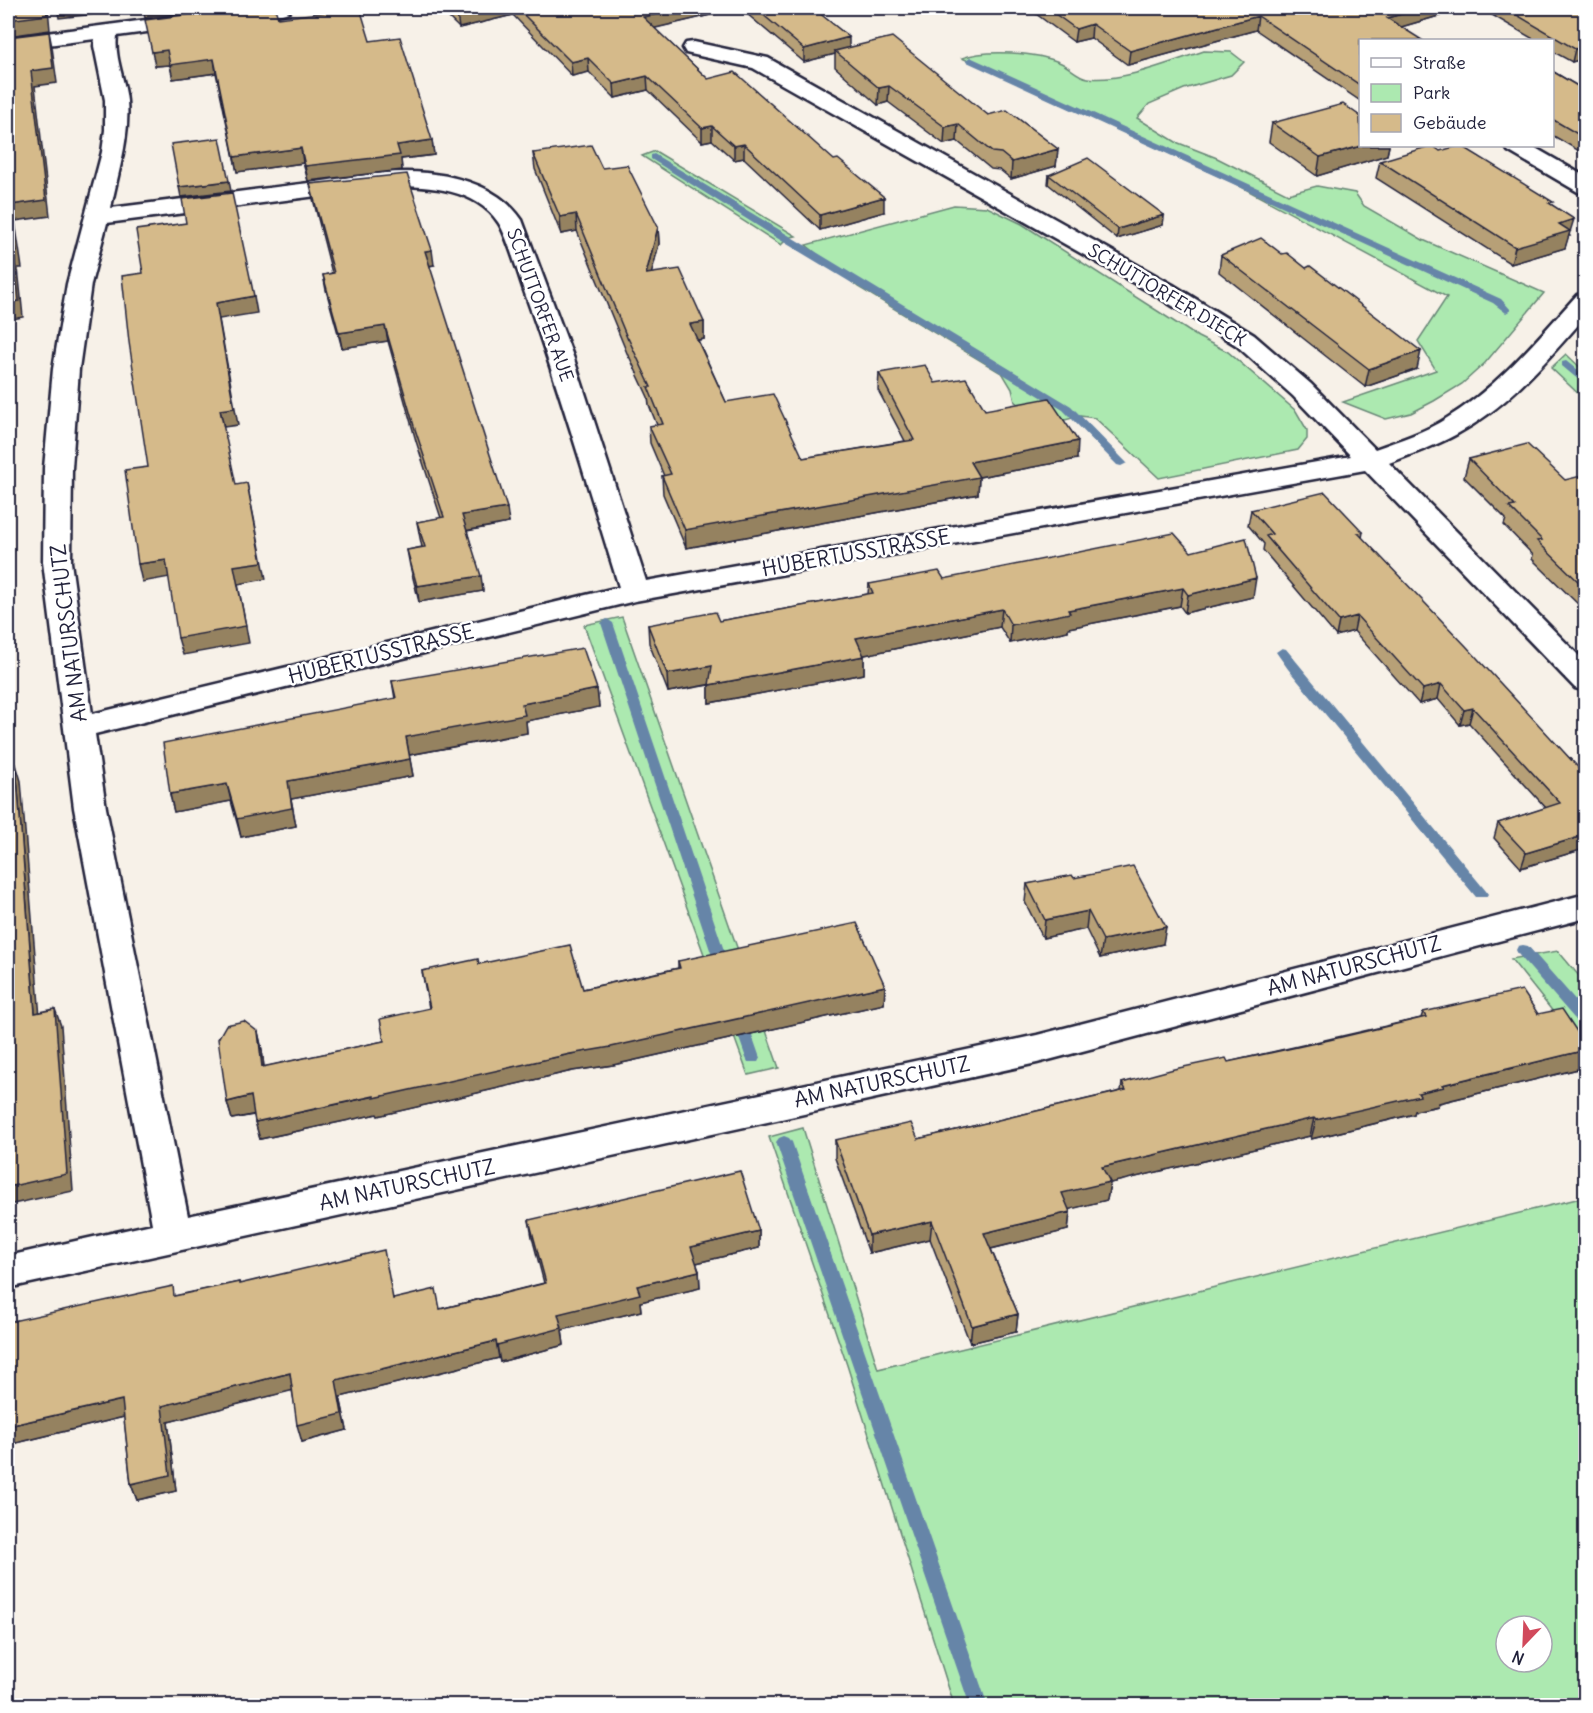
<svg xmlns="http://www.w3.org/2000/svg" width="1593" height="1713" viewBox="0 0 1593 1713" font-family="Delius,sans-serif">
<rect width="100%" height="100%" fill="#f7f1e8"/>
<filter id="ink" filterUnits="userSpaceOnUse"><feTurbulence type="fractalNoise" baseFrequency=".0167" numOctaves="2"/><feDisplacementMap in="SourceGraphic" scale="12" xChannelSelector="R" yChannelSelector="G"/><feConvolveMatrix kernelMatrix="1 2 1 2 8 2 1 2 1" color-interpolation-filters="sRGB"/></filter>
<g filter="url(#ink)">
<path fill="#ace9b0" stroke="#678676" stroke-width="1.5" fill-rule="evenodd" d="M1204 51 1231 52 1244 62 1231 75 1184 89 1149 104 1137 118 1176 142 1217 158 1288 194 1317 186 1355 193 1364 206 1423 240 1544 293 1485 363 1462 384 1434 401 1411 413 1386 419 1343 402 1436 370 1418 341 1447 297 1234 183 962 58C986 49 1037 52 1061 63 1070 67 1078 77 1088 78 1123 82 1170 62 1204 51Z
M655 151 796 236 788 238 781 245 642 156Z
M954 205 987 207 1022 224 1198 337 1228 352 1296 411 1307 430V439L1298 450 1159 478 1095 418 1080 416 1065 420 1035 412 1015 402 1012 389 1003 374 858 287 806 245Z
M1566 354 1585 372V400L1551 368Z
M622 617 779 1068 748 1075 584 625Z
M1558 951 1585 983V1052L1511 959Z
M803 1128 878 1369 1585 1197V1705H954L847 1365 769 1137ZM1506 1626H1542V1662H1506Z"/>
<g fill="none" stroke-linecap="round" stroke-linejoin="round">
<path fill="#6685a8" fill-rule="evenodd" d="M970 57 1501 299 1511 310 1506 313 1493 303 967 62 966 60Z
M654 154 1071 406 1127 463 1121 466 1117 465 1063 410 772 235 651 159V155Z
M1566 361 1586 377V386L1562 366V362Z
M607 619 613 623 730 968 728 972H718L716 968 601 623Z
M1282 648 1286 649 1486 891 1488 894 1486 897H1476L1288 669 1276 652Z
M1523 945 1528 946 1586 1012V1027L1581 1026 1518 954 1516 950 1518 946Z
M739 1013 744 1014 746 1018 760 1058 758 1062H748L746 1058 732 1018 734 1014Z
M784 1136 789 1138 792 1142 988 1706H970L776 1142 779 1138Z"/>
<g stroke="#22223b" stroke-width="5">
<path id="minor" d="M238 8H292L289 12 282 14 117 36C114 58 125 79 127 101 130 138 118 172 111 208 177 200 243 191 309 183 348 178 388 169 427 173 463 177 501 189 522 220L574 359 646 581 1351 456 1293 396 1236 345 1155 295 753 68 686 53 683 48 686 43 694 42 768 58 1173 285 1254 335 1311 384 1375 449C1400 440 1425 432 1447 418 1499 386 1537 339 1577 295L1586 293V316C1547 360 1509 406 1457 434 1436 446 1412 454 1389 463L1586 663V691L1575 688 1365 470 635 601 95 734 106 808 188 1216 1037 1035 1586 894V918L1037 1063 8 1288V1256L152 1224 74 808 43 562 44 468 53 369 67 284 102 152 105 130V100L94 46 95 39 8 50V38ZM394 186C429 186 476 189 498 222 508 236 520 281 527 299 561 394 589 491 619 587L92 714 71 562 72 468 79 369 91 284 107 223Z
M1505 146H1532L1586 177V194L1578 192 1508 151Z"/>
</g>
<use href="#minor" fill="#fff" fill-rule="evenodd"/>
</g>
<path fill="#b7a077" stroke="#22223b" stroke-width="1.5" d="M439 8H813L849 47 988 115 1058 149 1056 166 1011 179 1000 170 991 169 957 141 944 144 888 102 878 105 835 67V54L804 62 740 8 654 28 708 79 884 212 820 230 744 158 734 160 712 140 702 142 648 90 615 98 589 72 572 76 513 15 459 28Z
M1028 8H1466L1401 27 1360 40V99L1359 100 1256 30 1128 65 1091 38 1074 42Z
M1480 8H1586V58L1572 62 1552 51V40H1535Z
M278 18 370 41 432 140 434 155 401 159 402 170 308 181 303 163 237 172 216 73 173 79 170 65 155 66Z
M1552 71 1586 91V155L1552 135Z
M1272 123 1360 146H1389L1387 155 1317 176 1269 142Z
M1440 151 1552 205 1570 236H1568L1565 248 1511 264 1376 178 1380 161Z
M533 153 602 168 658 227 659 244 651 273 704 322V339L698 340 726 402 803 458 905 441 878 390 879 373 935 383 1077 459 979 477 978 494 686 548 663 494 662 476H664L650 443 649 426 657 425 649 405 648 397 629 356V358L577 231 561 234 535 169Z
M1049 175 1164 215 1163 225 1117 239 1048 184Z
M310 184 434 265 429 266 509 523 467 531 483 591 419 602 410 566 407 550 422 547 420 538 417 522 441 518 416 441 388 341 342 348 326 290 323 275 332 273 313 199Z
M1221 255 1417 369 1365 387 1219 272Z
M1469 459 1565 480H1586V612L1532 559 1533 555 1504 525 1506 519 1464 477Z
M1251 510 1363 532 1362 538 1586 776V851L1584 849 1521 868 1494 838 1498 823 1546 808 1469 723 1460 725 1438 699 1419 704 1354 631 1336 636 1263 550 1264 544 1248 525Z
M1191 552 1253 597 1185 613 1180 606 1068 628V631L1010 643 1000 627 864 655V674L709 703V685L668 692 649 643 648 625 719 621 868 594 869 584 944 579Z
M392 681 597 689 599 707 526 721 527 733 409 755 413 776 291 799 296 826 241 837 231 801 174 812 170 794 395 699Z
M1074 878 1163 944 1100 958 1086 929 1043 938 1025 902 1027 884Z
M678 961 885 986 884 1004 613 1065 572 1071 378 1116 377 1114 260 1139 254 1115 232 1119 227 1102 258 1032 262 1050 264 1067 384 1041 429 1008 422 971 479 964 583 989 678 968Z
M1423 1012 1538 1014 1582 1068 1439 1103 1438 1106 1415 1111 1414 1114 1311 1139 1310 1136 1110 1183 1107 1200 1069 1209 1070 1212 1068 1230 991 1249 1018 1314 1016 1332 970 1343 930 1239 869 1253 835 1158V1140L918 1139 1121 1091 1122 1083 1228 1062 1421 1018Z
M529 1220 759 1231V1248L696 1263 699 1271 700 1288 640 1302 641 1311 562 1330 564 1345 500 1362 499 1358 340 1397 347 1430 302 1442 292 1390 168 1422 176 1491 137 1500 131 1484 124 1417 8 1445V1322L176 1296 239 1282 240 1284 394 1299 440 1309 544 1283 532 1237Z"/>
<path fill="#958261" stroke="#22223b" stroke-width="1.5" d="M46 8H48L50 30 8 36V20Z
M57 8H225L145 18 143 9 59 18Z
M487 8H512L513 15 459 28 457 14Z
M684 8H740L643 31V17Z
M1423 8H1466L1384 32 1387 18Z
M1258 16 1256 30 1128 65 1130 51Z
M1092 24 1091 38 1074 42 1076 29Z
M49 32 52 47 57 83 35 86 50 216 15 221 22 268H18L23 317 8 320V303L14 252 11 205 31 71Z
M849 37V51H835V54L804 62V49Z
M1586 45V58L1572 62 1575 49Z
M167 50 214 59 216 73 173 79 170 65 155 66 152 52Z
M588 58 589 72 572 76 571 62Z
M647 76 648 90 615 98 614 84Z
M889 86 888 102 878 105 879 88Z
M958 124 957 141 944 144 945 127Z
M712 126V140L702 142V128Z
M432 140 434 155 401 159 402 170 308 181 305 166 397 145Z
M744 144V158L734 160V146Z
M1361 146H1389L1387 155 1317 176 1320 157Z
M301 148 303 163 237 172 234 157Z
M1058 149 1056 166 1011 179 1012 162Z
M229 181 231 191 181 197 179 187Z
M884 197V212L820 230V215Z
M576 214 577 231 561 234 560 217Z
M1164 215 1163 225 1117 239 1118 229Z
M1574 219 1565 248 1511 264 1515 247 1559 224Z
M658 227 659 244 647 291 646 274Z
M432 250 434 265 427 266 425 251Z
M254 296 257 313 219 319 238 425 224 427 220 410 216 303Z
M704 322V339L691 341 690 324Z
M385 326 388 341 342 348 339 333Z
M1421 351 1417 369 1365 387 1369 369Z
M1078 441 1077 459 979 477 978 494 686 548 685 530 970 462Z
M247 483 266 579 238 584 249 643 183 655 178 638 234 566Z
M507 508 509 523 464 531 462 515Z
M166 560 170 577 142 582 138 564Z
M481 576 483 591 419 602 417 586Z
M1256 578 1253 597 1185 613 1188 595Z
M1183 588 1180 606 1068 628V631L1010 643 1011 625 1068 610Z
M1002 609 1000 627 855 657 856 638Z
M1357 616 1354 631 1336 636 1339 621Z
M864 656V674L709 703V685Z
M712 666V684L668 692 667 674Z
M1441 684 1438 699 1419 704 1423 689Z
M597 689 599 707 526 721 527 733 409 755 406 737 522 704Z
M1473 708 1469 723 1460 725 1464 710Z
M8 733 10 783 8 775Z
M410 759 413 776 291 799 296 826 241 837 237 819 288 781Z
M16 764 21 781 41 1030 35 1013Z
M227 784 231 801 174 812 170 794Z
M1586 835V843L1584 849 1521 868 1526 853Z
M1088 911 1086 929 1043 938 1045 920Z
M1166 927 1163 944 1100 958 1103 940Z
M885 986 884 1004 613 1065 572 1071 378 1116 377 1114 260 1139 255 1122Z
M55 1009 61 1026 73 1191 8 1205V1187Z
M258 1032 262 1050 266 1085 262 1067Z
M1586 1050V1058L1582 1068 1439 1103 1438 1106 1415 1111 1414 1114 1311 1139 1316 1120 1418 1093 1442 1085Z
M251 1096 256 1114 232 1119 227 1102Z
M1314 1118 1310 1136 1110 1183 1107 1200 1059 1212 1062 1193 1102 1167Z
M1070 1212 1068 1230 982 1251 984 1233Z
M932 1221 930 1239 869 1253V1235Z
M759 1231V1248L692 1264 691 1247Z
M699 1271 700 1288 640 1302 641 1311 562 1330 564 1345 500 1362 497 1345 558 1314 637 1286Z
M1018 1314 1016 1332 970 1343 972 1326Z
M496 1341 499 1358 340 1397 347 1430 302 1442 297 1425 336 1380Z
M290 1373 294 1390 168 1422 176 1491 137 1500 131 1484 162 1406Z
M122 1400 128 1416 8 1445V1426Z"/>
<path fill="#d5ba8a" stroke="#22223b" stroke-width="1.5" d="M8 8H46L47 15 8 20Z
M239 8H275L278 18 360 8 370 41 400 37 432 140 397 145 400 155 305 166 301 148 234 157 214 59 170 65 167 50 152 52 145 20Z
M451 8H487L457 14Z
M517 8H684L643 17 708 79 735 72 834 160 838 159 884 197 820 215 744 144 734 146 712 126 702 128 647 76 614 84 588 58 571 62Z
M755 8H813L849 37 804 49Z
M1047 8H1423L1387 18 1422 40H1360V85L1258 16 1130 51 1092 24 1076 29Z
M1505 8H1586V45L1575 49Z
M49 32 53 68 31 71 46 200 11 205 17 252H14L19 301 8 303V37Z
M892 37 988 115 1007 110 1058 149 1012 162 1001 153 992 152 958 124 945 127 889 86 879 88 835 51Z
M1552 71 1586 91V139L1552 119Z
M1343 104 1360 116 1361 146 1320 157 1272 123Z
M220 138 229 181 179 187 171 144Z
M591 145 602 168 627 165 658 227 646 274 680 269 704 322 690 324 726 402 773 394 803 458 914 440 879 373 925 365 935 383 966 378 985 410 1049 398 1078 441 970 462 979 477 685 530 662 476 671 474 649 426 663 424 648 387H651L628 338V340L576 214 560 217 533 153Z
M1430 146H1433L1440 151 1458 146H1462L1553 202 1549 203 1574 219 1559 224 1570 231 1515 247 1380 161Z
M1088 158 1164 215 1118 229 1049 175Z
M407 174 432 250 425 251 507 508 462 515 481 576 417 586 407 550 425 547 417 522 444 517 414 426 385 326 339 333 323 275 334 273 310 184Z
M232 193 254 296 216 303 234 408 220 410 236 485 247 483 262 562 234 566 246 626 178 638 166 560 138 564 125 470 148 467 129 342 122 276 143 273 136 230 186 223 182 199Z
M1261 238 1282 254 1287 253 1306 268 1310 266 1421 351 1369 369 1221 255Z
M1527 444 1565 480 1581 476 1586 480V589L1537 541 1542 540 1509 507 1515 506 1469 459Z
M1325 492 1363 532 1358 533 1466 646 1586 776V835L1526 853 1498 823 1560 803 1473 708 1464 710 1441 684 1423 689 1357 616 1339 621 1266 536 1272 534 1251 510Z
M1174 533 1191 552 1246 538 1256 578 1188 595 1183 588 1068 610 1070 613 1011 625 1002 609 856 638 864 656 709 685 712 666 667 674 648 625 715 612 719 621 873 593 869 584 939 571 944 579Z
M583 648 597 689 522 704 525 715 406 737 410 759 288 781 292 808 237 819 227 784 170 794 163 743 396 698 392 681Z
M16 764 35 1013 55 1009 67 1174 8 1187V765Z
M1133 866 1166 927 1103 940 1088 911 1045 920 1027 884 1072 875 1074 878Z
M857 923 885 986 611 1047 570 1054 374 1098V1096L255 1122 251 1096 227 1102 218 1039 226 1025 244 1021 258 1032 262 1067 384 1041 380 1019 430 1008 422 971 478 959 479 964 570 945 583 989 680 968 678 961Z
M1522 990 1538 1014 1562 1009 1586 1045V1050L1442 1085 1444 1087 1418 1093 1420 1096 1316 1120 1314 1118 1102 1167 1110 1182 1062 1193 1070 1212 984 1233 1018 1314 972 1326 932 1221 869 1235 835 1140 911 1123 918 1139 1126 1090 1122 1083 1174 1069 1226 1058 1228 1062 1329 1040 1426 1017 1423 1012Z
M740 1171 759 1231 691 1247 699 1271 637 1286 640 1294 558 1314 562 1328 497 1345 496 1341 336 1380 342 1414 297 1425 290 1373 162 1406 170 1475 131 1484 122 1400 8 1426V1322L173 1286 174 1296 239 1282V1284L384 1250 393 1299 436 1289 440 1309 546 1283 529 1220Z"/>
</g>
<g text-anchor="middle" stroke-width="5" stroke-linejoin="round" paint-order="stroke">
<g font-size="18" fill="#22223b" stroke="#fff">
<text transform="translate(1167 295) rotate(31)" y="6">SCHUTTORFER DIECK</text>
<text transform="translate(540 305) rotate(70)" y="6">SCHUTTORFER AUE</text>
</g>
<g font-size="21" fill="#22223b" stroke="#fff">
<text transform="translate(856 553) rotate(-10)" y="7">HUBERTUSSTRASSE</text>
<text transform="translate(69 633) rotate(-97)" y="7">AM NATURSCHUTZ</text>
<text transform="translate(381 654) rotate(-14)" y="7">HUBERTUSSTRASSE</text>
<text transform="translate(1354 966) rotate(-15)" y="7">AM NATURSCHUTZ</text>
<text transform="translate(882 1082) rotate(-12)" y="7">AM NATURSCHUTZ</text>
<text transform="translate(407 1185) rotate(-12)" y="7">AM NATURSCHUTZ</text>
</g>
</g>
<rect width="1593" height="1713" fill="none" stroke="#fff" stroke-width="30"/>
<rect x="15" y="15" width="1563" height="1683" fill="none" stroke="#22223b" stroke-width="2" filter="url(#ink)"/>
<rect x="1359" y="39" width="195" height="108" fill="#ffffff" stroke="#a7a7b1" stroke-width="1.5"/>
<rect x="1371" y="58" width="30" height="9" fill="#ffffff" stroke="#a7a7b1" stroke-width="1.5"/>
<text x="1413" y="69" font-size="18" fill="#22223b">Straße</text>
<rect x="1371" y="84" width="30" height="18" fill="#ace9b0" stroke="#a7a7b1" stroke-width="1.5"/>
<text x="1413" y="99" font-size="18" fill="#22223b">Park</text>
<rect x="1371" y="114" width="30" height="18" fill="#d5ba8a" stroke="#a7a7b1" stroke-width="1.5"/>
<text x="1413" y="129" font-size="18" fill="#22223b">Gebäude</text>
<g transform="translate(1524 1644) rotate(203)"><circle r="28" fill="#ffffff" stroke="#a7a7b1" stroke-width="1.5"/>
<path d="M0-4.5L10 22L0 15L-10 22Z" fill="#d1495b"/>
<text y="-9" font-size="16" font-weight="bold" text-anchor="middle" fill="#22223b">N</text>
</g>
</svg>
